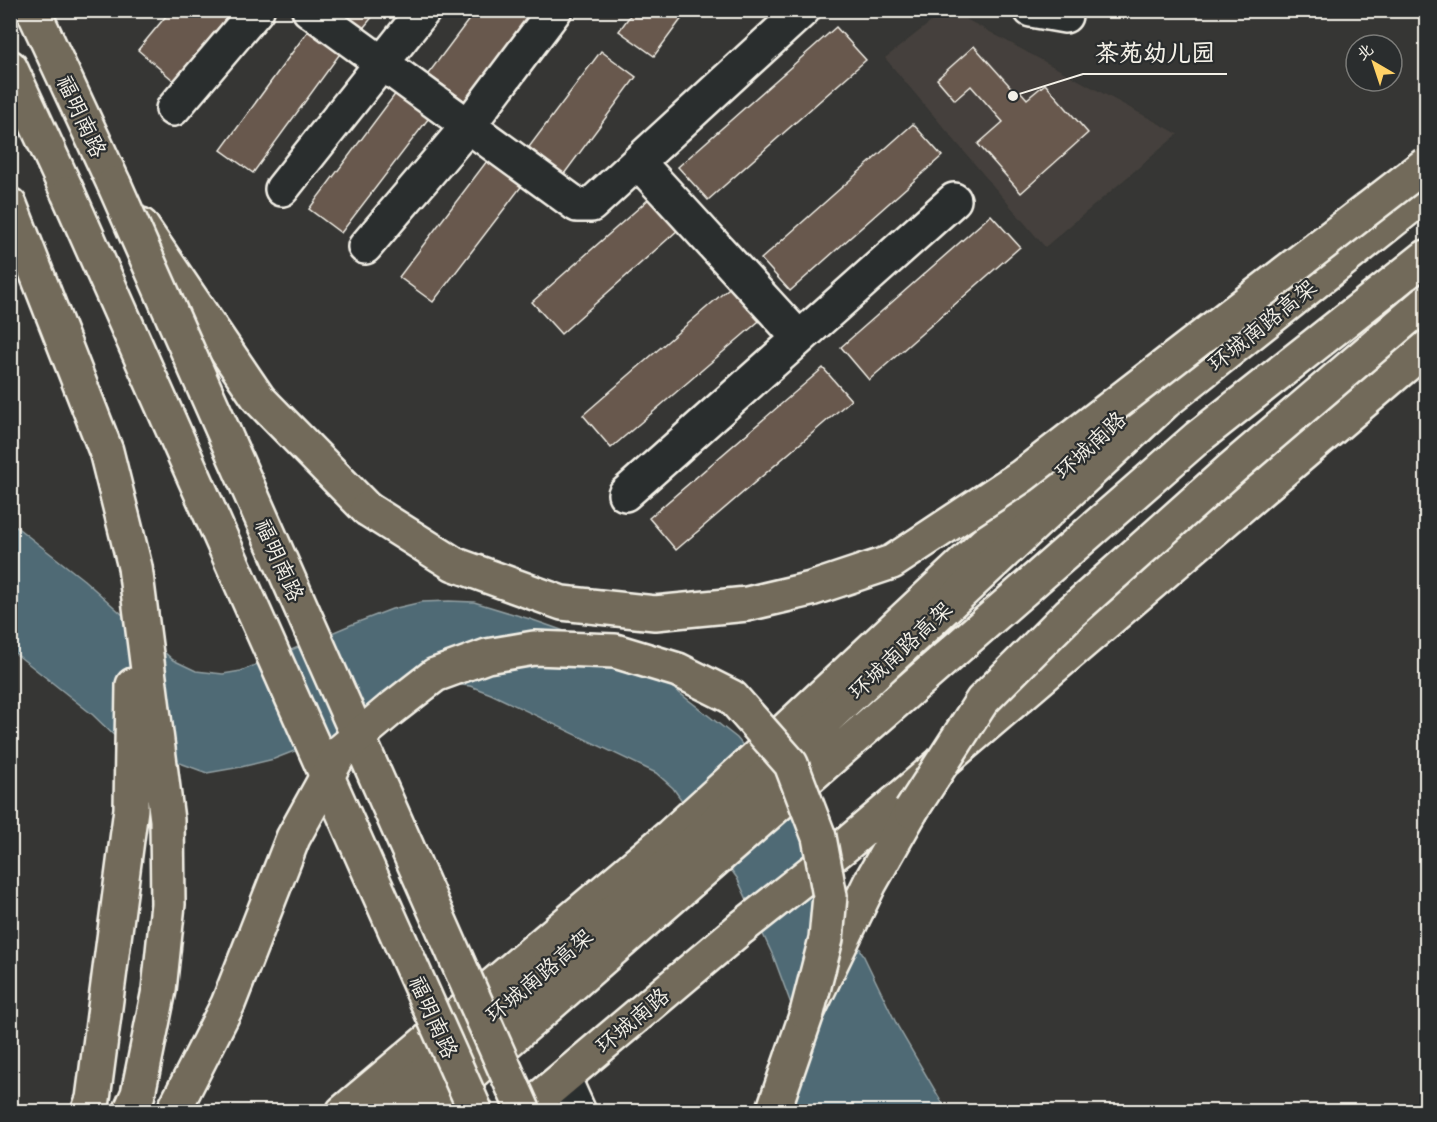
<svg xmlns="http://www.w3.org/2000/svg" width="1437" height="1122" viewBox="0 0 1437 1122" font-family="Mynerve,'LXGW WenKai TC',sans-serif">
<rect width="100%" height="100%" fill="#363634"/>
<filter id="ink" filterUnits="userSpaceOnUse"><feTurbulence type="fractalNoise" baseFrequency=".0167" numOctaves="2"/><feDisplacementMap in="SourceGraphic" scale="12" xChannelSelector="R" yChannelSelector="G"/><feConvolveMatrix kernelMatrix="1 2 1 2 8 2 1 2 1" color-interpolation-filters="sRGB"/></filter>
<g filter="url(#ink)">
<path fill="#45403c" d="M945 11H951L1178 134 1045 247 885 58Z"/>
<path fill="#506a75" stroke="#92a0a3" stroke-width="1.5" d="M10 522 84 580 173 660 196 671 223 674 241 671 353 624 392 609 422 602 449 601 474 602 533 620 587 639 664 681 737 738 772 782 803 837 841 909 898 1027 947 1111H780L798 1062 791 1004 774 958 737 878 673 788 656 773 491 694 470 686 445 683 340 733 274 759 241 767 207 773 180 763 124 745 93 715 11 650Z"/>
<path fill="#67584e" stroke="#f4f1e8" stroke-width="1.5" d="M171 10H233L174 81 138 50Z
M329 10H378L360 32Z
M476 10H533L465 101 428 74Z
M634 10H688L654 56 619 31Z
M836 27 866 60 708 200 678 167Z
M310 28 342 51 253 173 221 150Z
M974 46 1017 94 1020 91 1027 99 1045 84 1088 133 1021 193 978 144 1003 122 971 86 955 100 937 79Z
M601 51 636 77 564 174 529 147Z
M399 89 432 114 341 233 309 209Z
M913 124 942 156 790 291 761 259Z
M490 157 524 183 433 302 399 277Z
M650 198 678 230 561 334 532 302Z
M991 215 1020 247 869 380 841 347Z
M736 282 765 316 611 448 583 415Z
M823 368 851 400 676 550 649 518Z"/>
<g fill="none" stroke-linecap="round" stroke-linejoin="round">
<g stroke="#f4f1e8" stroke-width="38">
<path id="minor" d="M309 10 577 205H591L803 10
M1031 10 1065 16
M173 109 257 10
M638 162 799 338
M282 189 424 10
M365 247 468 126 555 10
M625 494 954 200
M564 1079 579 1112"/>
</g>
<g stroke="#f4f1e8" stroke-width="38">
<path id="major" d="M33 10 114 184
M10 67 68 193
M343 1112 671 835 762 752 1126 411
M523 1112 741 928 847 844 1426 348"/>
</g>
<g stroke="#f4f1e8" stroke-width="38">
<path id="highway" d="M10 205 106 451 135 567 167 820 168 904 159 990 138 1094 130 1112
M141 225 259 399 367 509
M88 1112 93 1099 131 809 133 685
M378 1112 688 848 1165 402 1426 194
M427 1112 1197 438 1426 257
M773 1112 807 1013 870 883 911 811"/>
</g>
<use href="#minor" stroke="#2a2d2e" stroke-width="33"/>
<use href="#major" stroke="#726b5a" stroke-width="33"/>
<use href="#highway" stroke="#726b5a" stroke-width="33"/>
<g stroke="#f4f1e8" stroke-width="38" stroke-linecap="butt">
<path id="major-bridge" d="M114 184 524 1112
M68 193 476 1112"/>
</g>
<g stroke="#f4f1e8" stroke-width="38" stroke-linecap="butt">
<path id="highway-bridge" d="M367 509 454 564 562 603 655 613 747 604 811 589 892 562 1022 476 1426 164
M911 811 982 701 1069 614 1231 469 1426 302
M173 1112 228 1004 293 838 341 751 390 710 435 675 487 656 534 648 615 651 678 670 732 697 791 764 819 837 830 896 826 939 807 1013"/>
</g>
<use href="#major-bridge" stroke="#726b5a" stroke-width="33"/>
<use href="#highway-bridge" stroke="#726b5a" stroke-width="33"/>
</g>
</g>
<g text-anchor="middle" stroke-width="4.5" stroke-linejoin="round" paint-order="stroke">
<g font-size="22" fill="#f4f1e8" stroke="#2a2d2e">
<text transform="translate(82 116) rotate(65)" y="8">福明南路</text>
<text transform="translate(1262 325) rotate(-39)" y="8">环城南路高架</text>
<text transform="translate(1090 445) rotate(-43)" y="8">环城南路</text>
<text transform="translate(280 560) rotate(66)" y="8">福明南路</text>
<text transform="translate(900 650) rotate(-43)" y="8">环城南路高架</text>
<text transform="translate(539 975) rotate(-40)" y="8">环城南路高架</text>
<text transform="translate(434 1017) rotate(66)" y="8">福明南路</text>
<text transform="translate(632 1020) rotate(-40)" y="8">环城南路</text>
</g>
</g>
<path fill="none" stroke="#f4f1e8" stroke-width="2" d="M1013 96L1083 74H1227"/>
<circle fill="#f4f1e8" stroke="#2a2d2e" stroke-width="2" cx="1013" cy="96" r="6"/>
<g font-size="24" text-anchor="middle" font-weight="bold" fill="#f4f1e8" stroke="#2a2d2e" stroke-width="4.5" stroke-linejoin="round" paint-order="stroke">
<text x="1155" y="61">茶苑幼儿园</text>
</g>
<rect width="1437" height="1122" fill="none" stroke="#2a2d2e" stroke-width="36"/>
<rect x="18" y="18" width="1401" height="1086" fill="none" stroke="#f4f1e8" stroke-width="2" filter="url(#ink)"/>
<g transform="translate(1374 63) rotate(321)"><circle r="28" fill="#2a2d2e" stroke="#7b7b78" stroke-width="1.5"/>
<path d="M0-4.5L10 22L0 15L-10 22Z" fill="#ffd166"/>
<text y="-9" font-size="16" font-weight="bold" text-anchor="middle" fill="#f4f1e8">北</text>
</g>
</svg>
